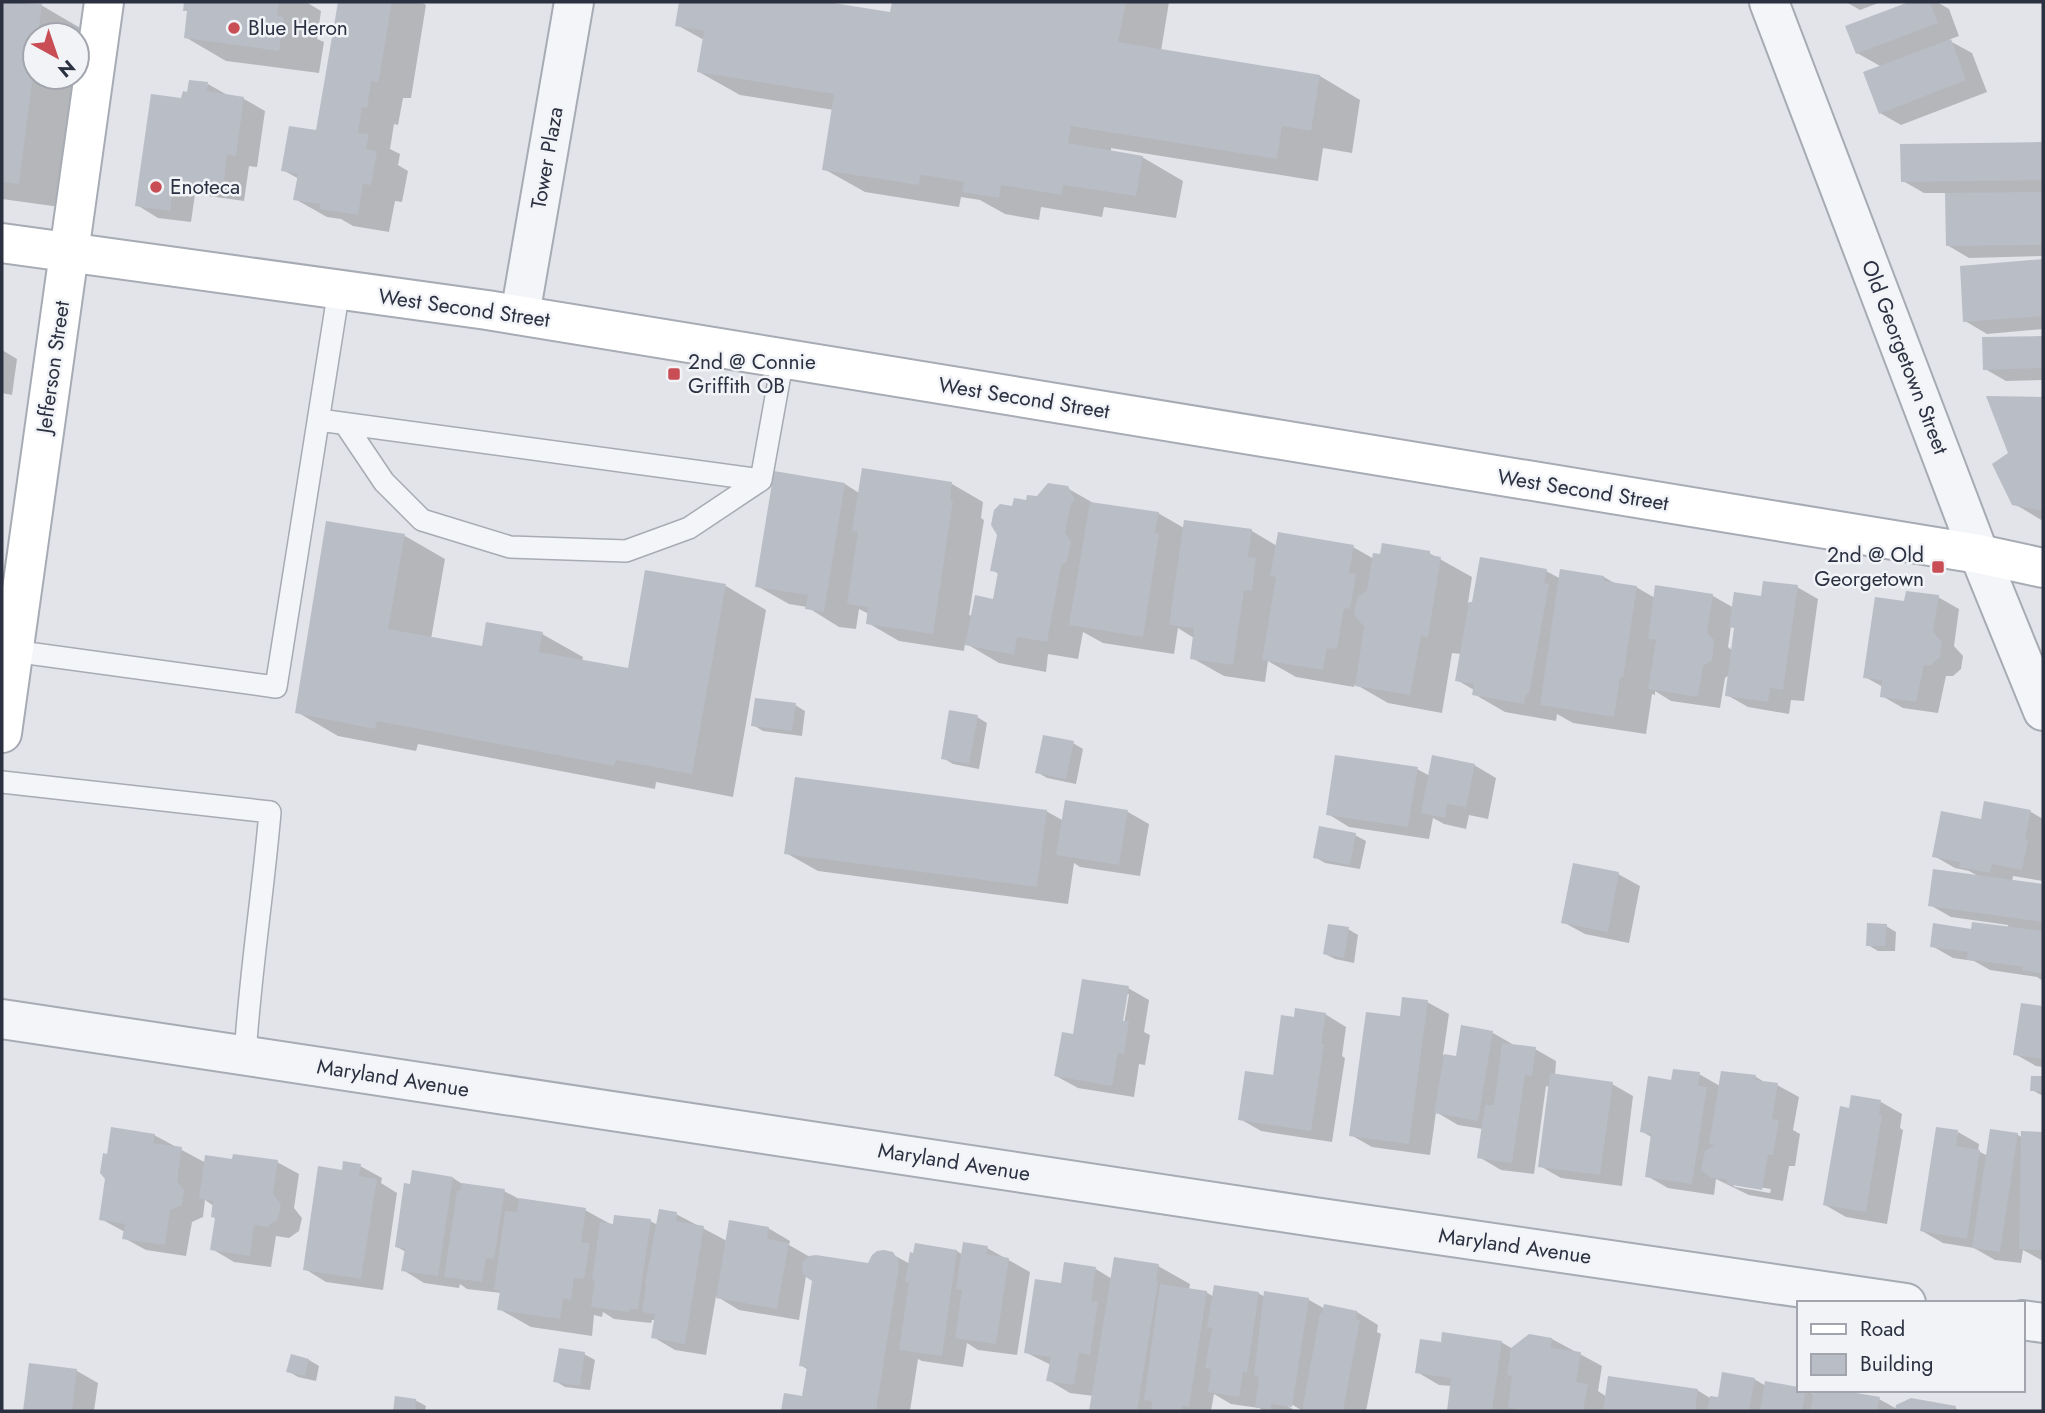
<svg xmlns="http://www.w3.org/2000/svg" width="2045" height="1413" viewBox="0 0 2045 1413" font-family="Jost,sans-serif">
<rect width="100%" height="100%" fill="#e2e4e9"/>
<path fill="#0003" fill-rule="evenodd" d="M2 2 41 5 82 29 77 69V35H35V77H76L60 207 2 199Z
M186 2H306L321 11 317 39 324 42 319 73 226 61 185 37 189 12 185 10Z
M340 2H421L426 5 411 98H403L398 125 394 124 390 149 400 154 398 165 408 171 402 202 395 201 389 232 353 226 341 219 327 217 295 199 299 179 283 170 317 132Z
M681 2H815L892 14 894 2H1169L1161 51 1320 76 1360 100 1352 153 1323 148 1318 181 1111 148V152L1142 157 1183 181 1176 218 1104 207 1102 217 1041 207 1039 220 1005 214 980 200 961 197 959 207 865 192 824 169 834 110 740 95 699 72 704 40 677 25Z
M1846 2H1881L1860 10Z
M1914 2H1937L1949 9 1959 36 1948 40 1972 53 1987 92 1901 125 1880 113 1882 67 1857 53 1847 27Z
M208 84 229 96 244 99 265 111 257 167 249 166 244 201 195 194 191 222 158 218 137 205Z
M2043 144V256L1969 258 1947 245V193H1924L1903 181 1902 146Z
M2043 261V329L1987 334 1965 321 1962 267Z
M2043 337V380L2006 381 1985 369 1984 339Z
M2 350 17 359 12 395 2 393Z
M1988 397 2043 399V521L2013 503 2010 453Z
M845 484 859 493 952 484 983 502 981 518 984 520 969 615 973 616 994 601 999 574 992 570 1014 508 1067 488 1095 504 1158 513 1184 528 1252 531 1277 546 1353 547 1374 559 1429 553 1472 577 1468 603 1473 604 1546 571 1561 579 1604 577 1616 584 1636 587 1655 598 1713 596 1734 608 1797 587 1818 599 1804 701 1791 700 1789 714 1748 707 1727 695 1729 675 1725 678 1720 708 1671 701 1655 691V695L1652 694 1646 734 1573 723 1557 714 1556 721 1505 712 1474 694V690L1457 680 1461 654 1452 653 1442 713 1388 703 1355 684 1354 687 1296 677 1268 661 1265 682 1224 676 1192 658 1194 638 1178 628 1174 654 1103 643 1083 632 1078 659 1048 654 1046 672 999 663 965 643 964 651 899 641 868 623 869 614 859 609 856 629 839 627 807 607 789 604 757 586ZM1731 626 1736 629 1733 651 1728 647Z
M405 536 445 559 431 639 483 648 542 634 583 657 582 662 629 670 726 586 766 610 733 797 656 782 655 789 418 744 416 751 338 736 297 712Z
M1938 597 1959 609 1954 646 1963 656 1961 669 1953 676H1946L1938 713 1903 708 1882 696 1883 687 1865 677 1906 603Z
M795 705 805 711 802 736 763 731 753 725Z
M977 717 987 723 979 769 953 764 943 758Z
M1073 743 1083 749 1076 784 1047 778 1037 772Z
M1474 765 1496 778 1488 819 1469 815 1466 829 1444 824 1433 818 1429 839 1349 827 1328 814 1417 769 1430 776Z
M1067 802 1128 812 1149 824 1140 876 1080 867 1074 863 1068 904 818 871 786 853 1046 811 1064 821Z
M1986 803 2031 812 2043 819V881L2013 876 2012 882 2043 886V981L2037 977 1990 970 1974 961 1953 958 1932 946 1972 931 2007 929 2008 925 1951 917 1930 905 1980 877 1969 871 1955 868 1934 856 1983 821Z
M1355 835 1366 841 1360 869 1325 863 1315 857Z
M1618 874 1640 886 1629 943 1585 934 1563 922Z
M1886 926 1896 932 1895 951H1878L1868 945Z
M1348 929 1358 935 1354 963 1335 959 1325 954Z
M1128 988 1149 1000 1144 1032 1150 1035 1145 1065 1139 1064 1134 1097 1078 1088 1056 1076 1074 1036ZM1125 994H1129L1123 1030 1120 1029Z
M1427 1002 1449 1014 1443 1055 1458 1058 1493 1033 1514 1045 1535 1049 1556 1061 1555 1076 1612 1084 1633 1096 1622 1186 1561 1178 1540 1166 1550 1087 1546 1086 1534 1174 1501 1170 1479 1157 1483 1129 1458 1125 1436 1112 1430 1155 1372 1147 1351 1135 1402 1018Z
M2022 1005 2043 1008V1067L2036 1066 2015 1054Z
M1325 1014 1346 1027 1342 1056 1345 1058 1332 1142 1261 1131 1240 1119 1274 1077 1295 1019Z
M1723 1073 1756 1077 1766 1083 1777 1085 1799 1097 1793 1130 1800 1134 1795 1166H1789L1783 1201 1749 1195 1716 1179 1714 1195 1668 1188 1647 1176 1653 1138 1641 1131 1673 1082 1699 1074 1720 1086ZM1730 1183 1771 1189 1770 1193 1735 1187Z
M2033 1077 2043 1078V1096L2032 1090Z
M1881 1102 1902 1114 1900 1128 1903 1130 1887 1224 1846 1217 1825 1205 1850 1110Z
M1991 1131 2018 1135 2023 1138V1133L2043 1134V1261L2023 1250 2021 1263 1995 1260 1974 1248 1943 1243 1922 1231 1958 1132 1979 1144 1978 1151 1988 1156Z
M154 1135 206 1163 277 1162 299 1174 294 1208 302 1218 299 1231 289 1238 276 1236 271 1267 234 1262 212 1249 217 1219 214 1206 205 1200 203 1217 192 1222 186 1256 146 1250 124 1238 125 1232 101 1219Z
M360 1166 382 1178 381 1183 397 1193 383 1290 326 1282 305 1269 343 1172Z
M453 1178 464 1185 504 1191 521 1200 585 1210 614 1226 650 1221 658 1225 676 1214 727 1241 768 1228 790 1241 789 1245 810 1257 870 1265 892 1254 910 1264 957 1251 963 1255 987 1248 1030 1272 1017 1355 978 1350 967 1343 963 1367 922 1361 918 1359 910 1411H783L785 1395 804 1398 808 1370 801 1365 814 1281 806 1276 799 1320 739 1310 716 1296 706 1355 675 1350 653 1337 656 1320H652L651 1323 614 1319 603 1312 602 1317 594 1315 592 1336 531 1327 499 1309 501 1293 467 1289 460 1284 459 1288 424 1283 403 1270 406 1252 397 1247Z
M1158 1266 1190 1284 1189 1290 1206 1292 1214 1297 1258 1293 1265 1297 1309 1300 1325 1309 1357 1312 1378 1325 1377 1332 1381 1334 1366 1411H1303L1286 1401 1284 1404 1296 1411H1265L1259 1408 1231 1404 1214 1394 1211 1411H1091L1094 1396 1070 1393 1048 1380 1051 1365 1025 1352 1063 1285 1096 1269 1112 1279Z
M1552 1339 1602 1366 1598 1391 1607 1397 1697 1390 1710 1398 1719 1399 1754 1379 1766 1386V1383L1798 1388V1390H1807L1815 1395 1879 1399 1897 1409 1955 1408 1961 1411H1448L1452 1386 1439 1385 1417 1372 1442 1344 1501 1342 1513 1349Z
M584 1354 595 1360 590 1390 565 1387 555 1381Z
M292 1356 309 1360 319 1366 316 1381 298 1377 288 1371Z
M31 1365 77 1371 98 1383 94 1411H24Z
M396 1398 415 1400 426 1406 425 1411H395Z"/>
<path fill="#b9bdc6" d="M2 2 42 4 38 35H35V59L19 184 2 182Z
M184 2H279L277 16 284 17 279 51 184 38 187 11H183Z
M338 2H392L379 80 378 82 371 81 367 108 362 107 358 133 369 134 366 149 377 151 371 185 363 184 358 215 319 209 320 204 293 200 298 174 281 171 289 126 316 130Z
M679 2H827L890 12 892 2H1126L1118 42 1320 75 1311 131 1282 126 1277 159 1071 126 1068 143 1143 156 1136 196 1063 185 1062 195 1001 185 999 198 962 192 964 182 937 177 920 175 919 185 822 170 834 94 697 72 704 31 675 26Z
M1909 2H1930L1938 23 1856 54 1845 26Z
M1951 39 1966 80 1879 114 1863 72Z
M189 80 208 82 207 91 244 97 236 156 227 154 223 190 174 183 170 211 135 206 151 94 181 98 183 91 187 92Z
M2043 142V180L1901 182 1900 144Z
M2043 192V245L1946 246 1945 193Z
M2043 259V316L1963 322 1960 266Z
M2043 336V368L1983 370 1982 337Z
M1986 396 2043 397V511L2012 505 1992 464 2008 453Z
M862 468 952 482 950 500H953L933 634 866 624 868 607 847 604 858 532 852 531Z
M774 471 845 483 824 612 805 609 808 595 755 587Z
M1048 483 1068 486 1075 500 1071 503 1065 533 1071 541 1067 561 1061 566 1047 642 1017 637 1014 655 965 645 975 595 993 599 998 572 990 571 997 535 991 525 994 510 1000 504 1012 506 1014 498 1026 500 1027 495 1037 496Z
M1090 502 1159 512 1155 533 1159 534 1143 637 1069 625Z
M1184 520 1252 529 1248 557 1256 558 1252 591 1244 590 1233 665 1190 659 1194 628 1169 625Z
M326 521 405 534 388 629 482 646 486 622 543 632 539 652 628 668 645 570 726 584 692 774 616 760 614 766 377 721 375 729 295 713Z
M1278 532 1354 545 1349 573 1356 574 1350 609 1344 608 1337 649 1327 648 1323 670 1262 660 1276 577 1270 576Z
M1382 543 1430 551V555L1441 557 1428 637 1421 636 1410 695 1355 686 1364 627 1354 614 1357 598 1367 590 1373 553 1380 554Z
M1480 557 1547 569 1544 583 1549 584 1529 694H1526L1524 704 1472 695 1474 684 1455 681 1469 602H1472Z
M1560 569 1604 576V581L1637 586 1623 678 1620 677 1614 717 1540 705Z
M1763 581 1798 585 1783 690 1770 688 1768 702 1725 696 1734 628 1729 627 1734 592 1761 596Z
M1655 585 1713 594 1707 633 1714 640 1712 660 1703 666 1698 697 1648 689 1656 640 1648 639Z
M1906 591 1939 595 1933 632 1942 642 1940 657 1931 665H1924L1916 702 1880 697 1882 680 1863 678 1875 597 1904 601Z
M755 698 796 703 792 731 751 726Z
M949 710 978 715 969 764 941 759Z
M1043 735 1074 741 1066 779 1035 773Z
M1335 755 1418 767 1408 827 1326 815Z
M1432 755 1475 764 1466 807 1447 804 1445 818 1421 813Z
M795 777 1047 810 1037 887 784 854Z
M1065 800 1128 810 1119 865 1056 855Z
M1984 801 2031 810 2025 839 2028 840 2022 870 1992 864 1990 873 1959 867 1960 862 1932 857 1941 811 1981 819Z
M1319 826 1356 833 1350 865 1313 858Z
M1573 863 1619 872 1608 932 1561 923Z
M1933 869 2043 884V922L1928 906Z
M1972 922 2043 931V974L2022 970 2023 967 1966 959 1968 952 1930 947 1933 923 1971 929Z
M1867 923 1887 924 1885 946H1866Z
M1328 924 1349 927 1344 958 1323 954Z
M1082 979 1129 986 1123 1021H1129L1124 1054 1118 1053 1112 1086 1054 1076 1062 1032 1073 1034Z
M1402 997 1428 1000 1409 1144 1349 1136 1366 1012 1400 1016Z
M2021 1003 2043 1006V1059L2013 1055Z
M1295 1008 1326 1013 1321 1044H1324L1311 1131 1238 1120 1245 1071 1273 1075 1281 1015 1294 1017Z
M1461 1025 1493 1031 1478 1121 1434 1113 1444 1054 1456 1056Z
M1502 1043 1536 1047 1532 1076 1525 1075 1512 1163 1477 1158 1485 1105H1494Z
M1673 1069 1700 1072 1698 1086 1707 1087 1692 1184 1645 1177 1651 1134 1640 1132 1648 1076 1671 1080Z
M1721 1071 1756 1075 1755 1080 1778 1083 1772 1119 1779 1120 1773 1155H1768L1762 1190 1726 1184 1727 1180 1711 1178 1701 1170 1705 1151 1715 1145 1709 1144Z
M1550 1073 1613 1082 1600 1175 1538 1167Z
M2031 1076H2043V1091H2030Z
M1851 1095 1881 1100 1879 1115H1882L1866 1212 1823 1205 1840 1106 1849 1108Z
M111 1127 155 1134 153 1143 182 1147 177 1181 184 1190 182 1205 170 1210 165 1245 122 1239 125 1224 99 1220 105 1179 100 1173 103 1153 107 1154Z
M1936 1127 1958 1130 1956 1146 1980 1150 1967 1239 1920 1231Z
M1990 1129 2018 1133 2000 1252 1972 1248Z
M2021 1131 2043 1132V1250L2019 1249Z
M233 1154 278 1160 273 1194 281 1204 278 1219 267 1227 254 1225 250 1256 210 1250 215 1218 211 1217 213 1201 199 1199 205 1155 232 1159Z
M343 1161 361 1164 359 1176 377 1179 361 1279 303 1270 318 1166 342 1170Z
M412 1170 453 1177 438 1276 401 1271 405 1249 395 1247 404 1183 410 1184Z
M462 1183 505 1189 494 1259 486 1258 482 1282 444 1277 457 1191H460Z
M519 1198 586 1208 581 1242 590 1243 584 1279 574 1278 571 1300 563 1298 560 1319 497 1310 500 1291 494 1289 505 1211 517 1212Z
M659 1209 677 1212 676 1221 704 1226 685 1344 651 1338 655 1314 642 1312 646 1285 645 1284Z
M614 1215 651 1219 638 1309H630L629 1312 591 1307 595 1280 592 1279 600 1222 613 1224Z
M729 1220 769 1227 767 1239 789 1243 777 1309 716 1298Z
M963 1242 988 1246 986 1254 1009 1258 996 1344 955 1338 962 1290 956 1289Z
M915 1243 957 1250 942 1356 899 1350 909 1282H905L910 1252 913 1253Z
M884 1250 893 1252 898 1260 899 1266 876 1411H781L784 1393 802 1396 807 1367 799 1366 812 1281 806 1277 803 1273 802 1265 803 1261 809 1256 816 1255 868 1263 872 1255 877 1251Z
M1114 1257 1159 1264 1156 1281 1158 1282 1137 1411H1089Z
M1064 1262 1096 1267 1091 1301 1098 1302 1090 1355 1079 1353 1074 1385 1046 1381 1051 1357 1024 1353 1035 1279 1061 1283Z
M1160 1284 1207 1291 1189 1407 1182 1406 1181 1411H1151L1152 1401 1144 1400Z
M1214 1285 1259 1292 1247 1373 1243 1372 1239 1397 1208 1392 1211 1369 1205 1368 1212 1328 1207 1327Z
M1264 1291 1309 1298 1292 1407 1271 1404V1410L1255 1407 1259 1377 1254 1376Z
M1324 1304 1357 1311 1356 1320H1360L1343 1411H1302L1320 1313H1322Z
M1442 1332 1502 1341 1492 1411H1447L1451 1378 1415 1373 1420 1339 1441 1342Z
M1529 1334 1552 1338 1551 1348 1581 1352 1576 1382 1588 1384 1583 1411H1516V1409L1508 1408 1512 1376 1507 1375 1511 1348Z
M559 1348 585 1352 580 1386 553 1382Z
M291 1354 309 1359 305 1376 286 1372Z
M29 1363 77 1369 72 1411H23Z
M1722 1372 1755 1378 1749 1411H1707L1710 1396 1718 1397Z
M1608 1376 1698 1389 1695 1411H1603Z
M1765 1381 1798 1387V1390H1806L1802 1411H1760Z
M1814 1390H1839L1880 1397 1877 1411H1810Z
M395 1396 416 1399 415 1411H393Z
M1911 1398 1956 1406 1955 1411H1895L1896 1405Z"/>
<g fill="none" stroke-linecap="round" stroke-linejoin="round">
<g stroke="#a7abb3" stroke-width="24">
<path id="lane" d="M319 420 761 480 783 358
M345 424 384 482 422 520 510 547 626 551 689 528 761 480
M13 651 276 687 339 289
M2 782 270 812C263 894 250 974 245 1056"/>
</g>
<g stroke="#a7abb3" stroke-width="42">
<path id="street" d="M1769 2 1979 554 2043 711
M520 315 574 2
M2 1019 1314 1217 1906 1303
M2022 1320 2043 1323"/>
</g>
<g stroke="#a7abb3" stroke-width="42">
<path id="secondary" d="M2 243 487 310 1979 554 2043 568
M2 733 104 2"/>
</g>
<use href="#lane" stroke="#f4f5f8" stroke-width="21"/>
<use href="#street" stroke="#f4f5f8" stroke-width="38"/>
<use href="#secondary" stroke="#fff" stroke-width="38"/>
</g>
<g fill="#c84d55" stroke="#f1f3f7" stroke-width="2.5">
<circle cx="234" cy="28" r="7"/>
<circle cx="156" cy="187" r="7"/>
<rect x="667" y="367" width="14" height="14" rx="3.5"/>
<rect x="1931" y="560" width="14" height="14" rx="3.5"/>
</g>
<g text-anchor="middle" stroke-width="5" stroke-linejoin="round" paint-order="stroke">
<g font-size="21" fill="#2b3141" stroke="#f1f3f7" text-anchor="start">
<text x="248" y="35">Blue Heron</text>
<text x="170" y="194">Enoteca</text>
<text x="688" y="369">2nd @ Connie<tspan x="688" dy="24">Griffith OB</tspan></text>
<text x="1924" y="562" text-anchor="end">2nd @ Old<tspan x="1924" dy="24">Georgetown</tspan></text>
</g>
<g font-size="21" fill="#2b3141" stroke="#f1f3f7">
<text transform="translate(547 158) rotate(-80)" y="7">Tower Plaza</text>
<text transform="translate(464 308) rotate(8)" y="7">West Second Street</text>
<text transform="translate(1905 357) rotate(69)" y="7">Old Georgetown Street</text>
<text transform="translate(53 367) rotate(-82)" y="7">Jefferson Street</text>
<text transform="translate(1024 398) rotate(9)" y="7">West Second Street</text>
<text transform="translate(1583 490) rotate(9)" y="7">West Second Street</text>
<text transform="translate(393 1078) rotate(9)" y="7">Maryland Avenue</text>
<text transform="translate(954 1162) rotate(9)" y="7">Maryland Avenue</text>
<text transform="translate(1515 1246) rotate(8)" y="7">Maryland Avenue</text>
</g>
</g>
<rect width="2045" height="1413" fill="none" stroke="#2b3141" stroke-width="7"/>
<rect x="1797" y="1301" width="228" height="91" fill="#f1f3f7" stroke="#a2a5ae" stroke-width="2"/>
<rect x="1811" y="1324" width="35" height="10" fill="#ffffff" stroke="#a2a5ae" stroke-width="2"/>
<text x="1860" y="1336" font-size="21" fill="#2b3141">Road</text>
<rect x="1811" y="1354" width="35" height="21" fill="#b9bdc6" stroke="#a2a5ae" stroke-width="2"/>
<text x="1860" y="1371" font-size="21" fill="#2b3141">Building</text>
<g transform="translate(56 56) rotate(140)"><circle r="33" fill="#f1f3f7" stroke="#a2a5ae" stroke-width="2"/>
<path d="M0-5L12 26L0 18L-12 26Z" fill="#c84d55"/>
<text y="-10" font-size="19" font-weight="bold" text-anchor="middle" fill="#2b3141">N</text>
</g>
</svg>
